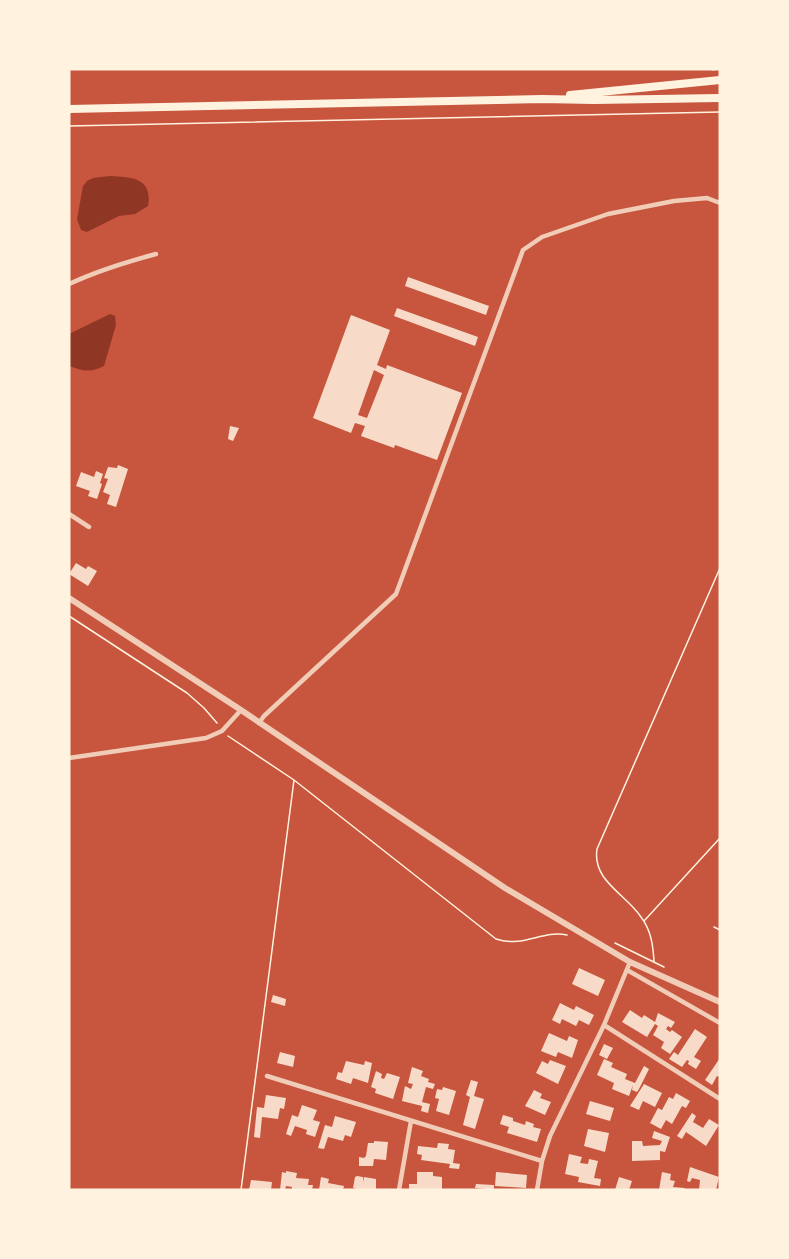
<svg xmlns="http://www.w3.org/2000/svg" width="789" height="1259" viewBox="0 0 789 1259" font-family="Cabin,sans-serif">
<rect width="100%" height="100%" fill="#c8553d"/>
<path fill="#8f3625" d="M110 176C132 177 153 178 148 206L135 214 119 216 87 232 81 230 77 219 83 186 87 181 93 178Z
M110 314 115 316 116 325 104 366C90 373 83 371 69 366V334Z"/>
<path fill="#f7dbc8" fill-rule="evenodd" d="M408 277 489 306 486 315 405 286Z
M397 308 478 337 475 346 394 316Z
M351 315 390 330 377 365 386 369 387 365 462 393 437 460 395 445 394 448 361 436 365 426 355 423 351 433 313 418ZM374 370 384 375 367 418 358 415Z
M230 426 239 428 233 441 228 439Z
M118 465 128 469 116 507 107 504 110 495 103 492 108 479 104 478 108 467 117 468Z
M96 471 103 474 100 483 102 484 97 499 88 496 90 491 76 486 81 472 94 477Z
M76 563 86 569 88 566 97 571 88 586 69 574Z
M579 968 605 980 598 996 572 984Z
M273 995 286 999 285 1006 271 1002Z
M560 1003 574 1010 576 1006 594 1015 589 1025 579 1020 576 1026 562 1019 560 1024 552 1020Z
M630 1010 642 1018 644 1015 655 1022 658 1013 675 1022 671 1028 668 1026 666 1029 670 1032 672 1030 682 1037 670 1054 661 1048 664 1042 653 1035 658 1026 655 1024 647 1037 622 1022Z
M695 1029 707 1037 694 1057 701 1061 696 1069 688 1064 689 1061 687 1060 682 1067 669 1059 674 1052 678 1055Z
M549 1033 567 1041 569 1036 578 1040 572 1058 558 1052 556 1057 541 1051Z
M604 1044 613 1048 607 1059 599 1055Z
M280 1052 295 1056 293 1067 277 1063Z
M720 1058V1077L717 1076 712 1085 705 1080Z
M604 1059 613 1063 611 1067 627 1074 625 1079 635 1083 644 1066 649 1069 639 1089 637 1092 632 1090 633 1085 629 1096 612 1089 614 1083 597 1075Z
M550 1060 566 1066 558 1084 536 1073 542 1061 548 1064Z
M346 1061 364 1065 365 1061 372 1063 368 1083 353 1078 351 1084 336 1079 338 1072 342 1073Z
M412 1067 423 1071 421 1076 429 1079 428 1082 435 1084 433 1089 426 1087 422 1102 430 1104 428 1113 421 1111 422 1106 402 1101 405 1086 411 1089 413 1084 408 1083Z
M376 1071 382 1074 381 1078 384 1079 387 1073 400 1077 393 1099 375 1093 376 1089 371 1087Z
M471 1080 478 1082 474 1096 484 1099 475 1129 463 1125 470 1097 466 1095Z
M644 1084 662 1093 655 1107 643 1101 639 1110 630 1106Z
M443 1087 456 1091 449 1115 436 1111 439 1099 435 1098 437 1089 442 1090Z
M534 1090 542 1094 540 1098 551 1102 545 1115 525 1106Z
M676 1093 690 1101 686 1108 682 1106 672 1124 666 1120 661 1129 650 1123 658 1108 662 1110 669 1097 673 1099Z
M266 1095 286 1098 284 1109 280 1108 278 1119 262 1117 260 1138 254 1137 257 1107 264 1108Z
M590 1101 614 1108 610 1121 586 1114Z
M302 1105 317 1110 313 1120 320 1122 315 1137 306 1134 307 1130 295 1126 291 1136 286 1134 292 1115 298 1117Z
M692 1113 696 1116 693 1122 703 1128 709 1119 719 1125 706 1146 686 1132 682 1139 677 1136Z
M503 1115 513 1118V1121L525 1125 526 1121 534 1124 533 1127 541 1129 537 1142 507 1133 509 1127 500 1124Z
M335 1116 356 1122 351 1137 345 1135 343 1141 328 1137 324 1149 318 1148 325 1125 332 1127Z
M588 1129 609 1133 605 1152 584 1146Z
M654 1131 670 1137 665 1152 660 1151V1160L632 1161V1141H642L643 1146 660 1145 662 1141 652 1138Z
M374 1141 388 1142 386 1160 374 1159 373 1166H359V1157L364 1158 366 1156 368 1143H374Z
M438 1143 449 1144 448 1149 455 1150 453 1163 460 1164 459 1169 449 1168 450 1164 421 1160 422 1155 417 1154 418 1146 437 1148Z
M569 1154 582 1157 580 1163 588 1164 589 1159 598 1161 594 1178 601 1179 600 1186 578 1182 579 1177 565 1174Z
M690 1167 719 1177 716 1190H699L700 1180 692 1178 690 1182 687 1181Z
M286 1171 297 1173 296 1178 309 1179 308 1185H313L312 1190H292V1187L286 1186 285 1190H280L282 1172 286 1173Z
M417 1172H433V1176L442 1177V1190H409V1184H417Z
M496 1172 527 1175 526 1188 495 1186Z
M662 1172 671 1174 670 1180 675 1181 673 1187 685 1188 684 1190H659Z
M357 1176 363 1177V1182L364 1177 376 1179V1190H360L353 1188 355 1177Z
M321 1177 329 1179 328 1183 344 1186 343 1190H319Z
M619 1177 632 1181 629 1190H615Z
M251 1180 272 1182 271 1190H249Z
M476 1184 494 1185V1190L475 1188Z"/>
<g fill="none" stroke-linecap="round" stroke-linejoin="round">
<path stroke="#fff3e0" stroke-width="1.5" d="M713 70 715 69
M69 126 720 112
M69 616 187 693 204 708 217 723
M228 736 294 780 496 939C525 948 541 930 567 935
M644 921 720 838
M714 927 720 930
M615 943 664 967
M654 961C653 945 651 930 641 917 626 894 592 881 597 849L720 568
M241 1190 294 780"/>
<path stroke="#f1ccb7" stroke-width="4.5" d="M69 284C97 271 126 262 156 254
M69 514 89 527
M259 723 264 716 396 594 523 250 542 237 608 214 674 201 707 198 720 203
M69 758 206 738 222 731 241 710
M627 970 720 1023
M604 1025 720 1099
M267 1076 542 1161
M399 1190 411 1121
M537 1190 542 1161 550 1136 604 1025 630 962"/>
<path stroke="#f1ccb7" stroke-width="6" d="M69 598 241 710 505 888 630 962 720 1002"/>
<path stroke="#fff3e0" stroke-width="8" d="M570 95 720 80
M69 109 542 99 594 100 720 98"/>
</g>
<rect width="789" height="1259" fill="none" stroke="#fff3e0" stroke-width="141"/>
</svg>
